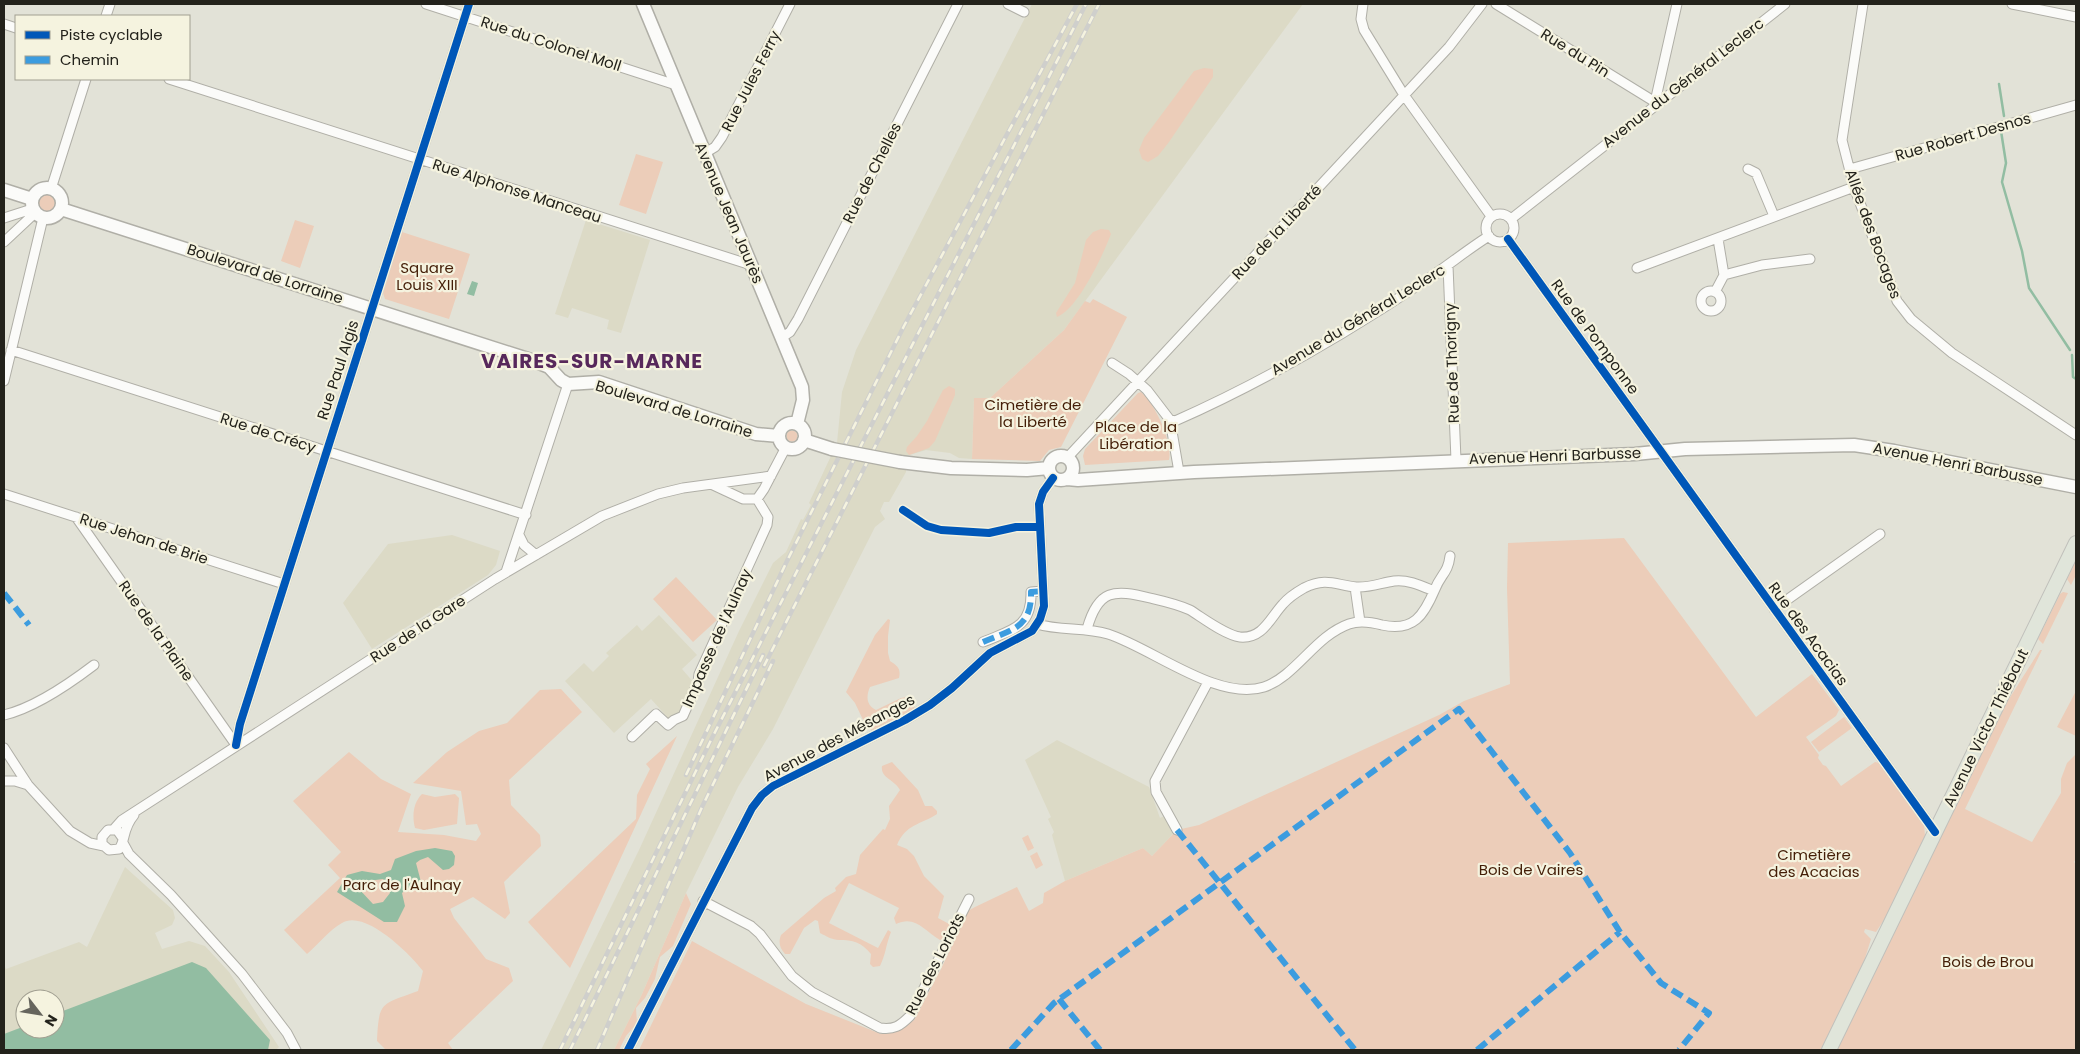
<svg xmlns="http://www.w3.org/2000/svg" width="2080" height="1054" viewBox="0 0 2080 1054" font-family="Poppins,sans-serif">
<rect width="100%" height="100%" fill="#e2e2d7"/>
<path fill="#dcdac6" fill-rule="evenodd" d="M1032 4H1303L1064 330 990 398H974L972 459 959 458 950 453 926 450 906 456V472L889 502H884L880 511 885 519 875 527 773 729 738 787 686 893 642 994 614 1050H541L639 850 739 631 773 563 786 552 801 519 803 520 811 505 809 503 837 443 842 392 856 350Z
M586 220 650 240 621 333 607 329 609 320 572 308 568 318 555 314Z
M452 535 500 551 496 565 488 575 372 649 343 603 388 544Z
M659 615 697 655 682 669 695 684 687 705 670 720 651 699 614 733 565 681 584 663 593 672 609 656 606 653 637 625 642 631Z
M1057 740 1149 787 1160 818 1164 816 1173 834 1152 856 1143 848 1065 881 1052 835 1054 832 1048 819 1051 817 1025 760Z
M125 867 173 910 175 918 172 925 155 933 162 949 189 941 205 946 229 972 279 1047 276 1050H4V965L6 969 79 942 87 947ZM25 999H55V1029H25Z"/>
<path fill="#eccdb9" d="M1204 68 1213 69V77L1169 142 1158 156 1148 162 1142 159 1139 150 1144 138 1194 71Z
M636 154 663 162 646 214 619 205Z
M36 204a10 10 0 1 1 20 0a10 10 0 1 1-20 0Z
M295 220 314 226 300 268 281 261Z
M1101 229 1109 230 1111 234C1103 255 1078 309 1057 317L1056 313 1075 283 1086 240 1093 232Z
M402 232 470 254 449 319 385 299 383 293Z
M1093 299 1127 317 1061 447 1049 450 1040 461 972 459 974 398H990L1064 330 1085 301 1090 303Z
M949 386 955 389V395L935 441 929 448 909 455 906 451 907 447 917 436 927 421 943 390Z
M1141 392C1155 403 1173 443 1169 460L1085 465 1083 456 1085 449 1138 393Z
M786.5 436a5.5 5.5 0 1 1 11 0a5.5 5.5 0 1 1-11 0Z
M1624 538 1756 717 1812 674 1839 710 1836 716 1806 737 1819 755 1818 758 1823 765 1826 766 1841 786 1875 762 1880 763 1924 825 1925 836 1893 906 1876 932 1865 929 1864 932 1871 939 1861 971 1839 1017 1820 1050H639L692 941 806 1004 881 1034 890 1033 906 1026 914 1020 941 969 968 911 975 907 1017 887 1029 911 1043 903 1044 893 1065 881 1143 848 1152 856 1177 830 1199 825 1439 715 1464 701 1510 684 1507 588 1508 543Z
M2076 561V575L2071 585 2067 579Z
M676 577 717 620 693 642 653 599Z
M2063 592 2068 593 2043 644 2038 639 2060 594Z
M888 619 890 620 888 636V653L890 661C898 666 901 669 899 678L870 687C866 696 866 705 876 710L901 698 911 696 915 700V706L910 717 872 731 865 724 855 703 846 692 875 635Z
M2040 650H2042L1965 809 2032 842 2061 793V779L2067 763 2076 754V859L2074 862 2076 864V1050H1836L2007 702Z
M561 689 582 712 509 780 511 805 540 835 541 846 504 882 510 913 505 919 473 897 450 909 454 918 486 959 509 968 513 981 448 1043 453 1050H386L377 1041C379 1000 381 1005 418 991L423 971C410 954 365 909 342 923 329 930 318 945 307 954L284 930 340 878 328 865 341 852 293 801 349 752 381 779 411 794 398 832 444 835 476 841 481 834 477 824 466 825 461 791 413 783 447 752 479 731 507 723 540 690Z
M2076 691V736L2057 727Z
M1844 717 1852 728 1819 752 1811 742Z
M677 736 570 968 528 922 636 819 637 795 650 769 646 764Z
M892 762 918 790 925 806H932L937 811V814C920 825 906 824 897 845L907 849 914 856 924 876 944 896 938 918 951 925 944 939 940 940C924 931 916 915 896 924L894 918 899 908 849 883 829 923 878 948 888 930 891 932C886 944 886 954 880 966L873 967 870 964 871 954C861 942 853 940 839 940 832 940 826 936 820 933L818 921 815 920 804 928 790 954H785C780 948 778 943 781 935L824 898 836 891 835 888 846 877 856 874 860 855 883 829 885 830 890 819 889 806 900 790C895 780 880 778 882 766Z
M422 794 435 797 455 794 459 798 457 824 424 830 415 828C412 816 413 803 422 794Z
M1028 835 1034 848 1028 851 1022 838Z
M1037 852 1043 865 1036 869 1030 856Z
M686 893 691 904 673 946 660 957 655 979 645 998 636 1008 637 1023 626 1036 619 1050H614L642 994Z"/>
<path fill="#92bda2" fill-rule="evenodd" d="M472 281 478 283 474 296 467 294Z
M435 848 452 851 455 856 454 865 449 869 443 870 428 857 420 860 416 863 421 882C415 888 408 887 402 893L405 906 397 922H384L337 892 347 875 362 871 380 874 391 870 395 859 416 851ZM383 879 387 883 390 893 383 902 373 904 359 889 360 882Z
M192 962 206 968 270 1040 268 1050H4V1034L25 1026V1029H55V1014Z"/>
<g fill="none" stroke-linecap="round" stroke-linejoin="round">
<path stroke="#92bda2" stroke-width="2.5" d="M1999 84 2004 116
M2001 131 2006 163 2002 182 2022 251 2029 288 2070 350
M2072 355 2073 377 2076 379"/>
<g stroke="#b0afa7" stroke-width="11">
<path id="street" d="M426 4 676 85
M1008 4 1024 12
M1363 4 1361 19 1364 30 1404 95 1491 216
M1496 4 1655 102
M1863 4 1842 140 1854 187 1897 301 1911 319 1952 353 2076 435
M2012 4 2076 17
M106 16 110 4
M4 24 16 28
M169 79 751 265
M1656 104 1655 102 1677 4
M705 153 715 147 722 137 790 4
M1748 169 1756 173 1774 216
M1850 169 2076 105
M51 189 86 79
M1486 228a14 14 0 1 1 28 0a14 14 0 1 1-28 0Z
M4 218 32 209
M1511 219 1785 4
M1508 239 1935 832
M1718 239 1724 275 1762 265 1810 259
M4 242 35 213
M1448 266 1456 460
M1637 268 1854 187
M1701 301a10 10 0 1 1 20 0a10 10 0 1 1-20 0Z
M1715 292 1724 275
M781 338 790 332 798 319 958 4
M11 350 526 515
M1112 363 1129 374 1147 390 1170 420 1179 472
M4 381 43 218
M1170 420 1175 421C1261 383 1342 336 1420 284 1444 269 1465 251 1489 236
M1067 458 1449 47 1482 4
M713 485 743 499H757L764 489 786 447
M4 494 284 584
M76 517 236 745
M519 535 524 545 536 555
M506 572 568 384
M1355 587 1360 622
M1774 609 1880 534
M1037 624C1060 631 1085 627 1108 634 1152 648 1218 702 1264 687 1296 676 1315 636 1349 624 1360 620 1371 622 1382 625 1414 632 1424 615 1435 589 1441 574 1448 573 1450 556
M1087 629C1098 589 1114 589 1150 598 1163 601 1177 604 1190 610 1203 618 1225 635 1240 637 1263 639 1270 618 1283 604 1289 597 1297 592 1304 588 1326 577 1336 585 1356 587 1369 588 1381 583 1394 581 1407 579 1422 586 1434 591
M983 642C1011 630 1032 628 1031 592L1043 591
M4 715C34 708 69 684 94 665
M632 737 656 714 668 725 674 720 683 716 698 682 699 674 767 525 768 517 757 499
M236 745 240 724 469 4
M4 748 28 785 70 831 90 843 104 846
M4 781H15L28 785
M114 829 122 820 495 579 602 516 658 494 683 488 771 476
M1177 830 1156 792 1155 781 1208 682
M122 837 117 830H108L102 837V844L109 850 119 849C126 840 122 829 134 815
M123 843 129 854 171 895 242 974 287 1033 296 1050
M703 901 751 926 760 934 792 976 812 992 880 1028C894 1030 900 1026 910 1016L969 899
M628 1050 752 808 762 795 773 786 905 720 930 705 952 688 990 653 1032 631 1040 619 1044 606 1039 504 1043 492 1053 478"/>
</g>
<g stroke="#b0afa7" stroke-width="15">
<path id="secondary" d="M643 4 802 387 803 400 797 424
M32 203a15 15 0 1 1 30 0a15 15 0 1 1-30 0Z
M4 190 32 199
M61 209 534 361 549 367 561 380 568 384 599 382 756 434 779 436
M779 436a13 13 0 1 1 26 0a13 13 0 1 1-26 0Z
M804 440 832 449
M1049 468a12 12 0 1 1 24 0a12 12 0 1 1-24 0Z
M900 462 951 468 1027 470 1049 468
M1067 479 1078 480 1194 472 1635 454 1685 449 1854 445 1894 451 2076 487"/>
</g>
<g stroke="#c0c0bb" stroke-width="16">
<path id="primary" d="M1829 1050 2076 543"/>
</g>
<use href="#street" stroke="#fbfbf9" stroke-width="9"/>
<use href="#secondary" stroke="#fbfbf9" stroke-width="12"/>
<use href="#primary" stroke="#e0e5da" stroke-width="14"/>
<g stroke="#cfcfcc" stroke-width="4.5">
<path id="rail" d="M764 666 1099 4
M686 775 787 561 904 326 1077 4
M560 1050 712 738 1086 4
M570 1050 763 655
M597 1050 702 807 773 661"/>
</g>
<use href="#rail" stroke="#f5f3df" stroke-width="2.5" stroke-dasharray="8" stroke-linecap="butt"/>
<g stroke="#b0afa7" stroke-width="15" stroke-linecap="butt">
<path id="secondary-bridge" d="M832 449 900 462"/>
</g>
<use href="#secondary-bridge" stroke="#fbfbf9" stroke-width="12"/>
<path stroke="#3c9cdf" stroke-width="6" stroke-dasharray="12 6" stroke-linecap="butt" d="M4 593 29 625
M983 642C1011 630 1032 628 1031 592L1043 591
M1177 830 1355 1050
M1059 999 1100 1050
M1011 1050 1054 1003 1459 709 1570 853 1620 932 1661 983 1709 1013 1679 1050
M1477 1050 1620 932"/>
<g stroke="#f5f3df" stroke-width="11">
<path id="cycleway" d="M1508 239 1935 832
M903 510 927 526 941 530 989 533 1016 527H1040
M236 745 240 724 469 4
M628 1050 752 808 762 795 773 786 905 720 930 705 952 688 990 653 1032 631 1040 619 1044 606 1039 504 1043 492 1053 478"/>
</g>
<use href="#cycleway" stroke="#0057b8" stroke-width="8"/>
</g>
<g text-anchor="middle" stroke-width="4.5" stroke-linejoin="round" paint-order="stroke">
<g font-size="15" fill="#23221b" stroke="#f5f3df">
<text transform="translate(551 44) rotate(18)" y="5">Rue du Colonel Moll</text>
<text transform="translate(1575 53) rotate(32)" y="5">Rue du Pin</text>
<text transform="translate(751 81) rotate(-63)" y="5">Rue Jules Ferry</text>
<text transform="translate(1683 83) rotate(-38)" y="5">Avenue du Général Leclerc</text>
<text transform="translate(1963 137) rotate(-16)" y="5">Rue Robert Desnos</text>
<text transform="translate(872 173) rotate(-63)" y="5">Rue de Chelles</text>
<text transform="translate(517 191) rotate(18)" y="5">Rue Alphonse Manceau</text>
<text transform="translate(729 213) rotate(67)" y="5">Avenue Jean Jaurès</text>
<text transform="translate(1277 232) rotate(-47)" y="5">Rue de la Liberté</text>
<text transform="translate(1873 234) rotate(70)" y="5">Allée des Bocages</text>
<text transform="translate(265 274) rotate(18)" y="5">Boulevard de Lorraine</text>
<text transform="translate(1358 320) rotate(-31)" y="5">Avenue du Général Leclerc</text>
<text transform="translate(1595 337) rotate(54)" y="5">Rue de Pomponne</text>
<text transform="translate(1452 363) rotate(-92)" y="5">Rue de Thorigny</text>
<text transform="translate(338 370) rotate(-72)" y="5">Rue Paul Algis</text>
<text transform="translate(674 409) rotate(17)" y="5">Boulevard de Lorraine</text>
<text transform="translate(268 433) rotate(18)" y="5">Rue de Crécy</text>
<text transform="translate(1555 456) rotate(-2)" y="5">Avenue Henri Barbusse</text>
<text transform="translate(1958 464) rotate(11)" y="5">Avenue Henri Barbusse</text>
<text transform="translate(144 539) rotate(18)" y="5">Rue Jehan de Brie</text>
<text transform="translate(418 629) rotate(-33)" y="5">Rue de la Gare</text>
<text transform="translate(156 631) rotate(55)" y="5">Rue de la Plaine</text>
<text transform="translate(1808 634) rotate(54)" y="5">Rue des Acacias</text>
<text transform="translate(717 638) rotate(-66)" y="5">Impasse de l'Aulnay</text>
<text transform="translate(1986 728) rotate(-64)" y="5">Avenue Victor Thiébaut</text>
<text transform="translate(839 738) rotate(-28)" y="5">Avenue des Mésanges</text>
<text transform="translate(935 964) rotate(-63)" y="5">Rue des Loriots</text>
</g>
<g font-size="15" fill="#441e07" stroke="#f5f3df">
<text x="427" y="273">Square<tspan x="427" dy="17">Louis XIII</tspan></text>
<text x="1033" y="410">Cimetière de<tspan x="1033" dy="17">la Liberté</tspan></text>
<text x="1136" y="432">Place de la<tspan x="1136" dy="17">Libération</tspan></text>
<text x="1814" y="860">Cimetière<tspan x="1814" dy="17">des Acacias</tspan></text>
<text x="1531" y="875">Bois de Vaires</text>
<text x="402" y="890">Parc de l'Aulnay</text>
<text x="1988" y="967">Bois de Brou</text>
</g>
<g font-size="20" font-weight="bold" letter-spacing="1" fill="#57285b" stroke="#f5f3df">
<text x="592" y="368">VAIRES-SUR-MARNE</text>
</g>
</g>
<rect width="2080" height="1054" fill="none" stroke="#23221b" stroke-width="10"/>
<rect x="15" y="15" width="175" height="65" fill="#f5f3df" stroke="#a19f91"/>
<rect x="25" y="31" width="25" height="8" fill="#0057b8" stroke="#a19f91"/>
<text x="60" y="40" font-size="15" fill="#23221b">Piste cyclable</text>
<rect x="25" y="56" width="25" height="8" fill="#3c9cdf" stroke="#a19f91"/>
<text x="60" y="65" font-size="15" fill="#23221b">Chemin</text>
<g transform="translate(40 1014) rotate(121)"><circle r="24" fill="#f5f3df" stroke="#a19f91"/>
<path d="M0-4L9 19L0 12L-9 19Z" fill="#66655d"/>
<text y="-8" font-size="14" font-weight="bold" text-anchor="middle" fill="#23221b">N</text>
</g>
</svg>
